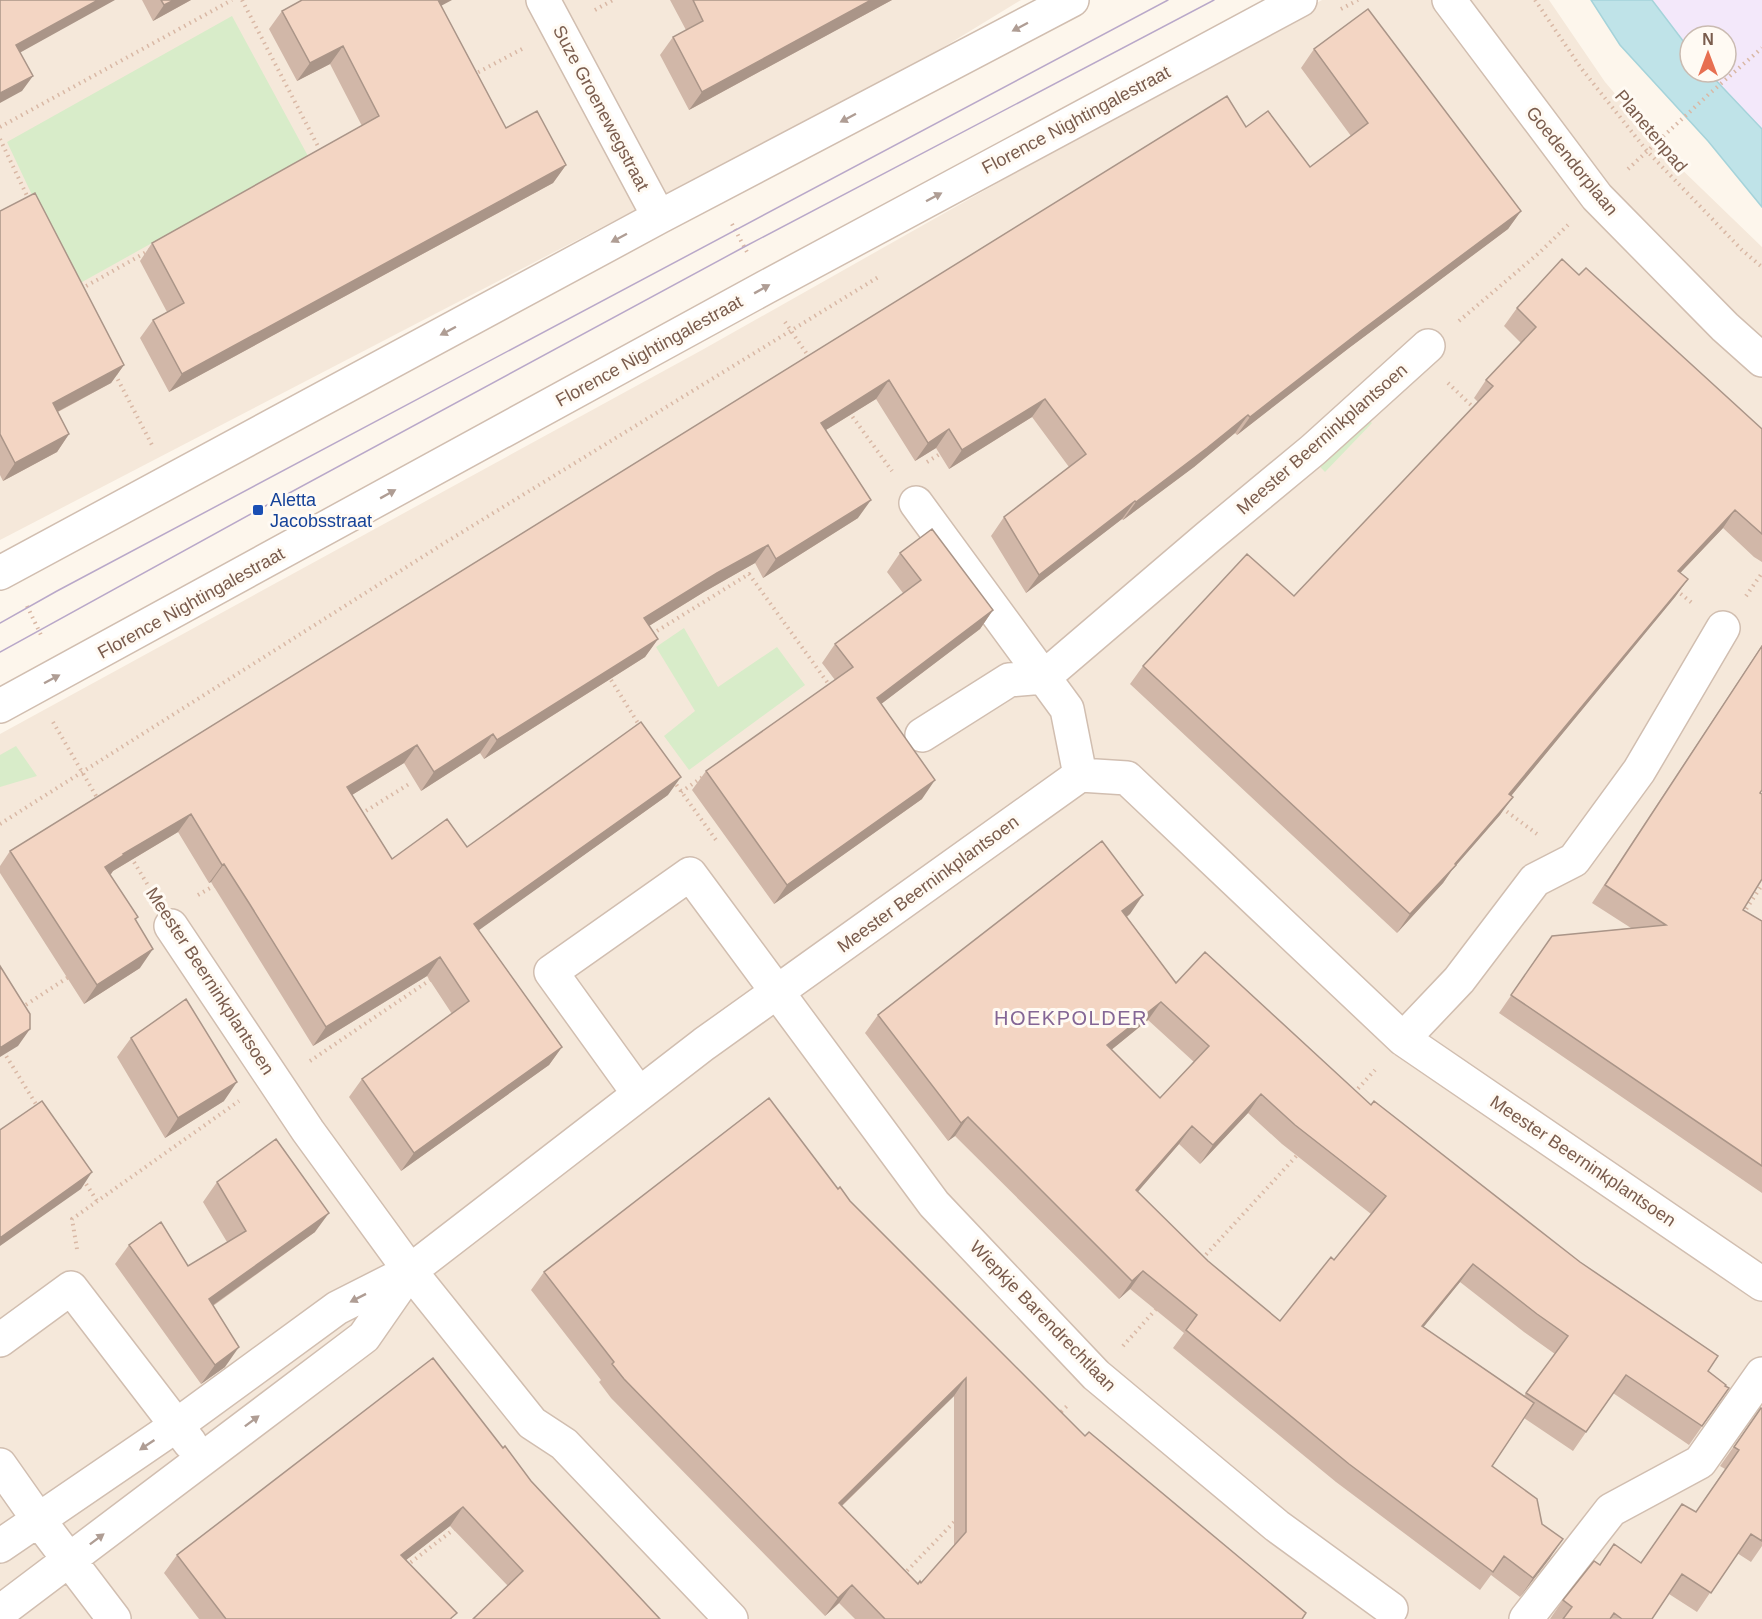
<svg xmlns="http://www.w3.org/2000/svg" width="1762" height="1619" viewBox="0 0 1762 1619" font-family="Helvetica,sans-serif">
<rect width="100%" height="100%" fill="#fdf6ec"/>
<path fill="#f5e8da" d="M0 0H1021L916 64 0 540Z
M1322 0H1549L1605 82 1673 161 1762 247V1619H0V734L702 350Z"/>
<path fill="#f3e8fa" d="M1652 0H1762V129L1708 72H1726V36H1690V50Z"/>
<path fill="#d8ecc9" d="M232 16 308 156 75 286 7 142Z
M1348 405 1372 423 1325 472 1296 442Z
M684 628 718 687 777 647 805 685 689 770 664 736 695 711 656 647Z
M16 746 37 776 0 787V755Z"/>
<path fill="#bfe3e8" stroke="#a5d3da" stroke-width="1.5" d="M1591 0H1652L1690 50V72H1708L1762 129V207L1708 141 1620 45Z"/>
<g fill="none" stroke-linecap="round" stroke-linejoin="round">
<g stroke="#d1beb0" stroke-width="36">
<path id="minor" d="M543 0 659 217
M1449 0 1597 197 1725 327 1762 360
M916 503 1067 709 1080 775
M0 573 659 217 1072 0
M0 706 766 287 1300 0
M922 735 1009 680 1044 677 1208 537 1313 450 1428 346
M171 926 308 1131 410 1271 532 1423 564 1444 731 1619
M1403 1039 1459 980 1535 880 1574 860 1639 771 1723 628
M639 1094 551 972 690 874 934 1204 1096 1375 1277 1526 1391 1609
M0 1340 71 1288 190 1443
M0 1465 38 1519 114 1619
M0 1546 177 1425 337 1308 410 1271 704 1044 1080 775 1127 778 1403 1039 1762 1284
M0 1612 364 1337 407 1275
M1526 1619 1611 1510 1700 1462 1762 1374"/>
</g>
<path stroke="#d9b8a5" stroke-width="4" stroke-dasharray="1.5 4.5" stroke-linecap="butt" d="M242 0 322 154
M1535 0 1581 68 1647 151 1742 250 1762 267
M1341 9 1358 0
M595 10 613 0
M473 75 522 49
M0 127 232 0
M0 139 29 200
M1628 169 1709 94 1762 48
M732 224 747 252
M81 289 150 250
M1459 321 1539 253 1568 225
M785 322 811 360
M115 374 152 445
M1448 383 1475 409
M849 412 892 471
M927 462 943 452
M1676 590 1692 603
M1746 596 1762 573
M27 606 42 637
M652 634 749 574 830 686
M608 675 641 728
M53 722 99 801
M673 780 716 840
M681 792 704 776
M1502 808 1537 834
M361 814 409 784
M0 824 446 542 880 276
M131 857 152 892
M198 895 217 884
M1743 914 1762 885
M21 1008 70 976
M0 1046 39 1109
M310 1061 433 978
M1354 1093 1375 1070
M83 1179 97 1201
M77 1249 72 1219 239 1101
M1202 1259 1300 1152
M1123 1346 1158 1307
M1057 1416 1069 1404
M406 1566 457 1527
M903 1575 956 1520"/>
<use href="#minor" stroke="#fff" stroke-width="33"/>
<path stroke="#b9a8c9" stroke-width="1.5" d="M0 623 57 591 1168 0
M0 652 258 510 744 247 1214 0"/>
</g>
<path fill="#d1b7a8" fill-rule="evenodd" d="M142 0H191L153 21Z
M670 0H892L689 110 660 55 673 37 686 30Z
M441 6 506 128 566 165 553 183 169 392 140 338 153 320 167 312 140 261 152 243 362 126 330 64 297 81 269 29 282 11Z
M1314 49 1521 211 1508 229 1349 348 1237 435 1235 433 1194 467 1123 520 1122 519 1026 593 991 536 1004 517 1069 467 1032 417 949 469 936 448 915 461 876 399 826 430 858 518 763 578 755 563 704 592 649 626 658 639 645 657 484 759 480 753 421 791 404 763 352 795 392 859 467 847 668 795 478 930 562 1047 549 1065 401 1171 349 1097 362 1079 452 1014 427 976 313 1046 236 922 211 882 209 883 178 832 113 871 110 875 138 917 136 920 140 968 84 1004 0 873V866L10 851 1246 127 1310 167 1351 136 1301 68Z
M0 211 124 365 111 383 58 412 69 434 57 452 3 481 0 475Z
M1579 275 1762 429V562L1754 557 1723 528 1680 573 1688 579 1675 597 1511 796 1500 815 1452 870 1443 883 1397 933 1130 684 1143 666 1294 596 1478 402 1474 398 1486 380 1521 343 1504 326 1517 308Z
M900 553 993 610 980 629 881 704 922 799 774 904 692 790 706 771 835 680 822 663 835 644 903 593 887 572Z
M1762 645 1760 793 1743 910 1762 921V1193L1499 1013 1552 936 1631 928 1592 903Z
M1130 914 1127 917 1176 983 1371 1105 1729 1388 1689 1445 1613 1393 1573 1451 1524 1418 1492 1466 1550 1558 1520 1597 1491 1575 1480 1590 1336 1482 1173 1348 1184 1333 1130 1289 1119 1299 955 1136 948 1141 865 1033 878 1015ZM1148 1020 1194 1062 1160 1098 1111 1050ZM1248 1113 1282 1144 1371 1214 1334 1260 1280 1321 1208 1261 1137 1192 1179 1144 1200 1164ZM1460 1282 1524 1332 1555 1354 1524 1396 1423 1327Z
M131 1038 224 1101 165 1138 117 1057Z
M217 1182 315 1232 213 1306 225 1367 201 1384 115 1264 129 1245 188 1266 227 1242 203 1202Z
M838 1189 1085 1436 1306 1613 1303 1619H855L839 1603 825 1616 611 1398 599 1382 601 1380 531 1290 544 1272ZM954 1396V1546L921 1583 918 1584 842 1506Z
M1761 1408 1762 1409V1546L1751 1562 1737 1553 1697 1612 1669 1594 1652 1619H1550L1563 1600 1641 1563 1696 1512 1725 1469 1720 1466Z
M503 1448 531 1481 660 1619 508 1586 450 1526 406 1560 452 1619H199L164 1573 177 1555Z"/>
<path fill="#aa9588" d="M98 0H115L5 61 16 45Z
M174 0H191L153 21 164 5Z
M434 0H452L424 15Z
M871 0H892L689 110 702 92Z
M343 46 330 64 297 81 310 63Z
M33 76 22 91 0 103V93Z
M566 165 553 183 169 392 182 374Z
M1521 211 1508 229 1349 348 1237 435 1250 417 1362 330Z
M124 365 111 383 40 421 53 403Z
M889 380 876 399 808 441 821 423Z
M1045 399 1032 417 949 469 962 450Z
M1248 415 1235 433 1194 467 1123 520 1136 502Z
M949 429 936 448 915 461 928 443Z
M69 434 57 452 3 481 15 463Z
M871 500 858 518 763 578 776 559Z
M1135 501 1122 519 1026 593 1039 575Z
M1735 510 1723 528 1665 589 1678 571Z
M768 545 755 563 704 592 631 637 644 618 717 573Z
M1688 579 1675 597 1497 813 1509 794Z
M993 610 980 629 864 717 877 698Z
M658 639 645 657 484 759 497 740Z
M493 734 480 753 421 791 434 772Z
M417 745 404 763 334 806 347 787Z
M681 777 668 795 461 943 474 924Z
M935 780 922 799 774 904 787 885Z
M1513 797 1500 815 1452 870 1443 883 1397 933 1410 914Z
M191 814 178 832 113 871 111 874 92 886 105 867 123 854Z
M224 864 211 882 209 883 222 865Z
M1143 895 1130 914 1109 929 1122 911Z
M153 949 140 968 84 1004 97 985Z
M440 957 427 976 313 1046 326 1027Z
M1161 1002 1148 1020 1094 1064 1107 1045Z
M30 1029 18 1046 0 1057V1048Z
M562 1047 549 1065 401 1171 414 1153Z
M237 1082 224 1101 165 1138 178 1118Z
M1261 1094 1248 1113 1200 1164 1213 1145Z
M968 1117 955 1136 948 1141 961 1123Z
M1192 1126 1179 1144 1123 1209 1136 1190Z
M92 1172 81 1189 0 1246V1238Z
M329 1213 315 1232 195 1318 209 1299Z
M1473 1264 1460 1282 1409 1345 1422 1326Z
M1143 1271 1130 1289 1119 1299 1132 1281Z
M239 1347 225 1367 201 1384 215 1365Z
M966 1378 954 1396 826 1521 839 1503Z
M463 1507 450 1526 388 1574 401 1555Z
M1563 1539 1550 1558 1520 1597 1533 1578Z
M852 1585 839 1603 825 1616 838 1598Z"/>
<path fill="#f3d5c3" stroke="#aa9588" stroke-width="1.5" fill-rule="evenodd" d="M0 0H98L16 45 33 76 0 93Z
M161 0H174L164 5Z
M302 0H438L506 128 537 111 566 165 182 374 153 320 184 303 152 243 379 116 343 46 310 63 282 11Z
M693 0H871L702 92 673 37 703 21Z
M1368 9 1521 211 1362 330 1250 417 1248 415 1207 448 1136 502 1135 501 1039 575 1004 517 1086 454 1045 399 962 450 949 429 928 443 889 380 821 423 871 500 776 559 768 545 717 573 644 618 658 639 497 740 493 734 434 772 417 745 347 787 392 859 447 819 467 847 641 722 681 777 474 924 562 1047 414 1153 362 1079 469 1001 440 957 326 1027 249 903 224 864 222 865 191 814 123 854 124 855 105 867 138 917 135 919 153 949 97 985 10 851 1227 96 1246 127 1268 111 1310 167 1368 123 1314 49Z
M35 193 124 365 53 403 69 434 15 463 0 434V211Z
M1562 259 1579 275 1586 268 1762 429V534L1735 510 1678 571 1688 579 1509 794 1513 797 1455 864 1456 865 1410 914 1143 666 1247 554 1294 596 1493 386 1486 380 1536 327 1517 308Z
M932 529 993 610 877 698 935 780 787 885 706 771 853 667 835 644 921 580 900 553Z
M1762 646V790L1760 793 1762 794V879L1743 910 1762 921V1166L1511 995 1552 936 1666 925 1605 885Z
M1102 841 1143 895 1122 911 1176 983 1205 952 1371 1105 1374 1101 1580 1262 1718 1356 1708 1371 1726 1385 1725 1386 1729 1388 1702 1426 1626 1375 1586 1432 1526 1393 1568 1336 1537 1314 1473 1264 1422 1326 1534 1403 1492 1466 1537 1499 1542 1524 1563 1539 1533 1578 1504 1556 1493 1572 1349 1464 1186 1330 1197 1315 1143 1271 1132 1281 968 1117 961 1123 878 1015ZM1161 1002 1209 1046 1160 1098 1107 1045ZM1261 1094 1295 1125 1386 1196 1334 1260 1331 1257 1280 1321 1208 1261 1136 1190 1192 1126 1213 1145Z
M0 966 30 1014V1029L0 1048Z
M186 999 237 1082 178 1118 131 1038Z
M769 1098 838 1189 840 1187 850 1201 1085 1436 1089 1432 1306 1613 1302 1619H885L852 1585 838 1598 624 1379 612 1364 614 1362 544 1272ZM966 1378V1532L921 1583 920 1581 918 1584 839 1503Z
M42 1101 92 1172 0 1238V1130Z
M276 1139 329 1213 209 1299 239 1347 215 1365 129 1245 161 1222 188 1266 246 1231 217 1182Z
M433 1358 503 1448 505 1446 531 1481 660 1619H473L523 1571 463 1507 401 1555 457 1613 450 1619H226L177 1555Z
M1761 1408 1762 1409V1541L1751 1534 1711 1593 1682 1574 1652 1619H1622L1614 1613 1610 1619H1563L1572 1607 1563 1600 1594 1561 1600 1565 1614 1544 1641 1563 1682 1504 1696 1512 1739 1450 1734 1447Z"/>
<defs><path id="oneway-solid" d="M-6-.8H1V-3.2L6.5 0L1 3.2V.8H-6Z" transform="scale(1.5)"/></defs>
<g fill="#af9d94">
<use href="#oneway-solid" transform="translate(1020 27) rotate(152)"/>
<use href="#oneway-solid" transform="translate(848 118) rotate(152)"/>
<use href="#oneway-solid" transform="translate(934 197) rotate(-28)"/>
<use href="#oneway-solid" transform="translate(619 238) rotate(152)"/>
<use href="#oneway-solid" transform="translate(762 289) rotate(-29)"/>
<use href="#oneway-solid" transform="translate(448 331) rotate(152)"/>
<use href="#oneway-solid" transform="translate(388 494) rotate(-29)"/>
<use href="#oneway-solid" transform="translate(52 679) rotate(-28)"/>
<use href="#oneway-solid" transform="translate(358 1298) rotate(153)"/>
<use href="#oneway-solid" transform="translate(252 1421) rotate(-37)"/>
<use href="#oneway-solid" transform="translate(147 1445) rotate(146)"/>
<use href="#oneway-solid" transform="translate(97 1539) rotate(-37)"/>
</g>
<rect fill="#1a4fb4" stroke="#fffaf3" stroke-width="2" x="252" y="504" width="12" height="12" rx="3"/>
<g text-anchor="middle" stroke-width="6" stroke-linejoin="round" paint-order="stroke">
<g font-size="18" fill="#7a5c4d" stroke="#fffaf3">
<text transform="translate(601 108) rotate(62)" y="6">Suze Groenewegstraat</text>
<text transform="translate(1076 120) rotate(-28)" y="6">Florence Nightingalestraat</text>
<text transform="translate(1651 131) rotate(50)" y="6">Planetenpad</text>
<text transform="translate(1572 161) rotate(51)" y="6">Goedendorplaan</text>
<text transform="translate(649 351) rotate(-29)" y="6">Florence Nightingalestraat</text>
<text transform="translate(1322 439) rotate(-41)" y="6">Meester Beerninkplantsoen</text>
<text transform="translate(191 603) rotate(-29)" y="6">Florence Nightingalestraat</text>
<text transform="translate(928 884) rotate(-36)" y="6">Meester Beerninkplantsoen</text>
<text transform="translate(210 981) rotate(57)" y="6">Meester Beerninkplantsoen</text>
<text transform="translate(1583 1161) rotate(34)" y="6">Meester Beerninkplantsoen</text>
<text transform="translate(1043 1316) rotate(46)" y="6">Wiepkje Barendrechtlaan</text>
</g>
<g font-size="18" fill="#164399" stroke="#fffaf3" text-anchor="start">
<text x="270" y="506">Aletta<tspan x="270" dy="21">Jacobsstraat</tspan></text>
</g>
<g font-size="20" letter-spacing="1.5" fill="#846695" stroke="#fffaf3">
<text x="1071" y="1025">HOEKPOLDER</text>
</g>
</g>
<g transform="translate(1708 54)"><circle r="28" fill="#fffaf3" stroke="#cabbb1" stroke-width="1.5"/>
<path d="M0-4.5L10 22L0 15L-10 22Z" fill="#e76f51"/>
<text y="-9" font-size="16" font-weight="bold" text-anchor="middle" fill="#7a5c4d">N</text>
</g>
</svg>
